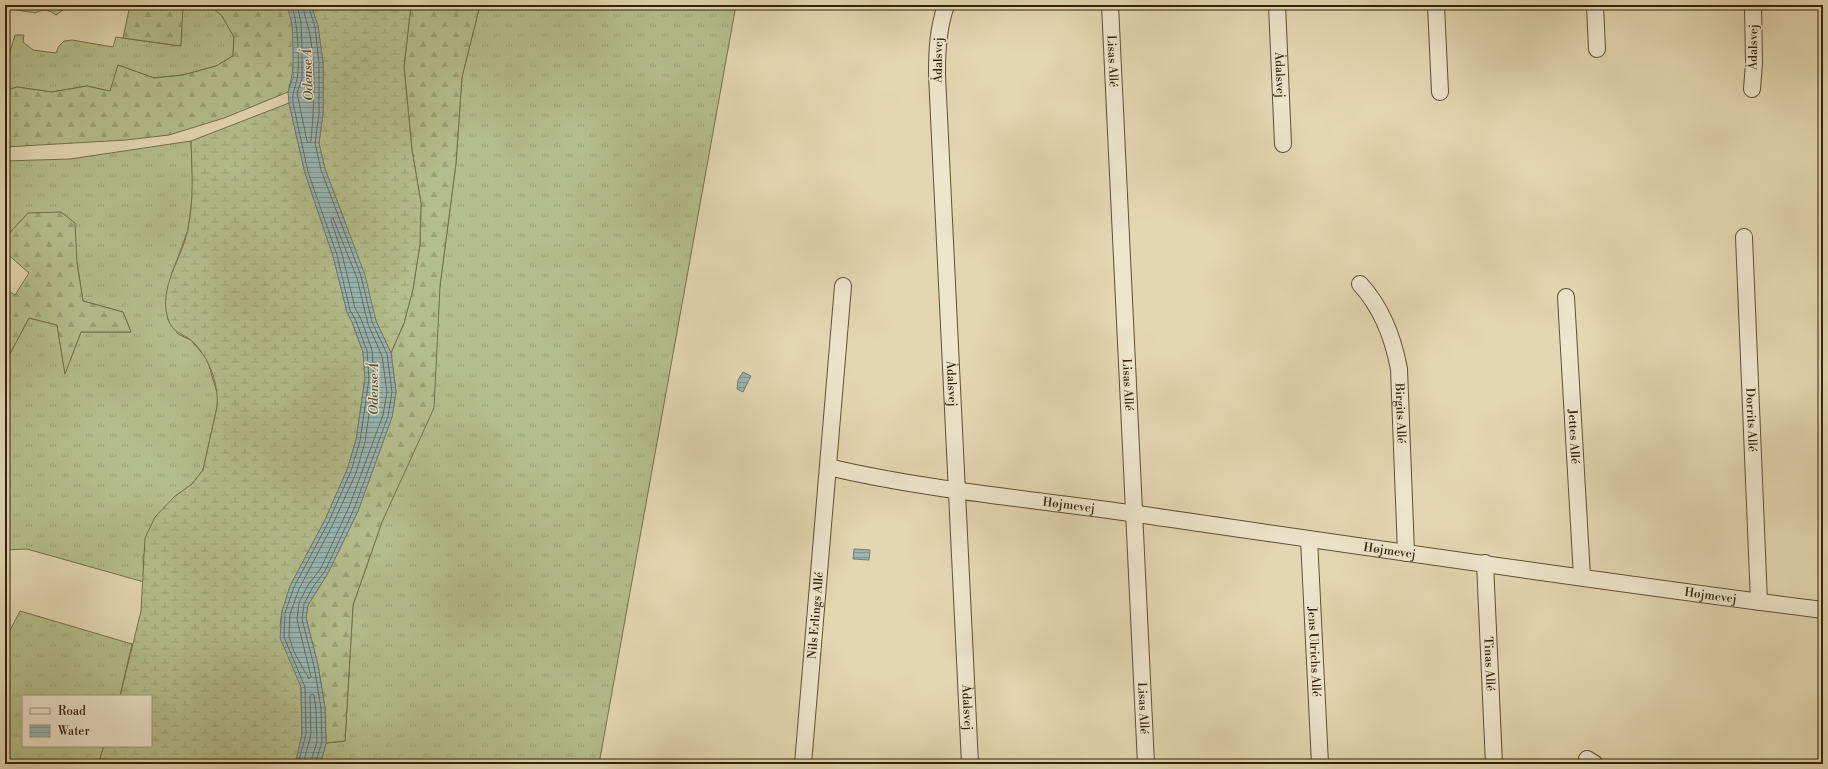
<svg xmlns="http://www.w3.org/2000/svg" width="1828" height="769" viewBox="0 0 1828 769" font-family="'Libre Bodoni',serif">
<defs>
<pattern id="grass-tufts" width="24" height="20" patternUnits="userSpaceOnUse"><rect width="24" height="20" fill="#b4be8c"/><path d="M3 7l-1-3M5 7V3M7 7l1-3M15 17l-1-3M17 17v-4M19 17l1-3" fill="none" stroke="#9ba377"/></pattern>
<pattern id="forest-firs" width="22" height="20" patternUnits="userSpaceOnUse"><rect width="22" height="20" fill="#b4be8c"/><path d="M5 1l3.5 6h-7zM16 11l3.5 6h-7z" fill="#9ba377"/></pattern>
<pattern id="wetland-marsh" width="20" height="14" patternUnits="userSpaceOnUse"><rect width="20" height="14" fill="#b4be8c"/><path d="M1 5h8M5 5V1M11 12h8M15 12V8" fill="none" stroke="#9ba377"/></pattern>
<pattern id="water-rules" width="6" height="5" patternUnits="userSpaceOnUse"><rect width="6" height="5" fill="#98b7b5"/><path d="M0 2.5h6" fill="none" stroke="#7d9491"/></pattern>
</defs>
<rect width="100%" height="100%" fill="#e3d7b1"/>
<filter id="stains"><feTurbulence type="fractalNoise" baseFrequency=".005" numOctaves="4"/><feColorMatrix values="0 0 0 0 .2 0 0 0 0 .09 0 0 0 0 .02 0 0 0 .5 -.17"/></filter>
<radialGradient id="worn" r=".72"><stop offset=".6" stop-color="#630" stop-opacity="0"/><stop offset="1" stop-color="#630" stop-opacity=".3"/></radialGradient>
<path fill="url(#grass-tufts)" stroke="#74704a" d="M5 5H70L56 15C48 9 43 9 35 13L5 8Z
M183 5H210L222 16 234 36 233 56 216 66 183 75 154 78 118 65 111 92 87 86 52 92 17 87 5 91V69L15 35H24L23 42 33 50 56 53 59 46 64 41 72 40 113 47 116 37 180 46Z
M480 5H736L599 764H319L322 758 326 743 345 741 353 605 382 522 440 286 456 163 462 77Z
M191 141 193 191 188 230 171 276 166 297 168 320 178 334 191 340 207 359 218 396 217 407 203 470 192 484 174 497 143 556 144 582 27 549 5 550V363L29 318 57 325 65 373 81 332H131L123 312 83 301 77 263 28 213 5 238V161L70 159Z
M20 611 132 644 120 696H23V746H104L98 764H5V640Z"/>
<path fill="url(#forest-firs)" stroke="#74704a" d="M130 5H183L181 46 123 38Z
M210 5H287C298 25 295 71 288 92L224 118 169 135 126 140 5 147V91L17 87 52 92 87 86 110 91 118 65 154 78 183 75 216 66 233 56 234 37 222 16Z
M411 5H480L462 77 456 163 440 286 434 408 382 522 353 605 345 741 326 743 325 708 318 665 306 618 308 605 328 573 358 511 392 417 396 392 391 353 404 323 413 289 420 244 421 203 412 150 404 67Z
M61 212 75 223 77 263 83 301 123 312 131 332H81L65 374 57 325 29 318 5 363V289L15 295 29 273 5 252V238L28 213Z"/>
<path fill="url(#wetland-marsh)" stroke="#74704a" d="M311 5H411L404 67 412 150 421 203 420 244 413 289 404 323 391 353 376 321 344 219 325 169 319 143 323 113V63L318 26Z
M289 103 305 173 333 256 347 312 352 322 363 352 365 379 356 440 347 470 325 520 290 586 282 612 280 626 301 687 302 734 297 757 293 764H98L104 746H151V696H120L141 611 145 538 155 517 174 497 192 484 203 470 217 407C219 384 209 357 192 341 183 333 173 334 168 319 158 287 182 259 188 229 194 199 192 171 191 141Z"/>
<path fill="url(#water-rules)" stroke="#707b70" d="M287 5H311L318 26 323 63V113L319 143 325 169 365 275 376 321 391 353 396 392 392 417 358 511 328 573 308 605 306 618 318 665 325 708 326 743 322 758 319 764H293L297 757 302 734 301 687 280 638 282 612 290 586 325 520 347 470 356 440 365 379 363 352 352 322 347 312 333 256 305 173 289 103 288 92 293 78V47L292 24Z
M743 372 751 376 743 392 737 389 738 380Z
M854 549 870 550 869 560 853 559Z"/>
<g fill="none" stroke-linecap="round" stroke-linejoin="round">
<path stroke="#666c5f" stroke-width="1" d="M291 5C298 17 300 65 297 79 295 89 292 91 293 103L308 172 337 255 350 310 356 321 367 351 369 379 360 441 351 471 329 521 294 587 285 613 284 637 305 687 306 734 298 764
M297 5 301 23 302 47V79L297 93 307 141 309 143 311 141C314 107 316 75 311 41 310 29 304 17 303 5
M308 5 315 27 319 63V113L315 143 321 170 361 276 372 322 387 354 392 392 388 416 354 509 325 571 313 587 304 604 302 619 314 666 321 708 322 742 315 764
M333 218 357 278 368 324 382 356 387 392 383 415 349 507 321 568 308 585 299 603 297 619 311 677 309 679 294 652 289 636 290 614 299 589 333 524 356 473 365 442 374 379 372 350 361 319 355 308 342 254 331 220Z
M303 764 311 734 310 696 312 694 314 695 316 709 317 742 310 764"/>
<g stroke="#604f33" stroke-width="18">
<g id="street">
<path id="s1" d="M946 5C938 29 937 50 937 75L970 764"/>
<path id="s2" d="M1110 5 1146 764"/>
<path id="s3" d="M1277 5 1283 144"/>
<path d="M1436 5 1440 92"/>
<path d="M1595 5 1597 49"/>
<path d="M1752 89 1754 63 1753 5"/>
<path id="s4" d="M1744 237 1759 602"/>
<path id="s5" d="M1360 284C1382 308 1393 337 1399 369L1406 553"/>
<path id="s6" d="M1566 297 1582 577"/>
<path id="s7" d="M828 467C930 491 1034 499 1137 514 1366 547 1594 581 1823 610"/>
<path id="s8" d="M1309 539 1320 764"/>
<path id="s9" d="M1485 563 1494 764"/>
<path d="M1587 759 1595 764"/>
<path id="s10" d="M803 764 843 286"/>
</g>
</g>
<use href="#street" stroke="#ede5cc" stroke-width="16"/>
</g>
<g text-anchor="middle" stroke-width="3" stroke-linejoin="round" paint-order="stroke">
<g font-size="12" fill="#352209" stroke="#ede5cc">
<text transform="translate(1753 47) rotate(-89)" y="4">Ådalsvej</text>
<text transform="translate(938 60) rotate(-89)" y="4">Ådalsvej</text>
<text dy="4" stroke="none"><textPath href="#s2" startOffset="56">Lisas Allé</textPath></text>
<text dy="4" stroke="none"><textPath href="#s3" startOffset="70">Ådalsvej</textPath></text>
<text dy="4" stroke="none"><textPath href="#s1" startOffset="380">Ådalsvej</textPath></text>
<text dy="4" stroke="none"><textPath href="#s2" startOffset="380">Lisas Allé</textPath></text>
<text dy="4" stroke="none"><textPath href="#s5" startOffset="139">Birgits Allé</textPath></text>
<text dy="4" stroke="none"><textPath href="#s4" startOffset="183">Dorrits Allé</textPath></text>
<text dy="4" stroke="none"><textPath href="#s6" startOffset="140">Jettes Allé</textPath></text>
<text dy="4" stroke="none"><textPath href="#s7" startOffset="244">Højmevej</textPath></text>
<text dy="4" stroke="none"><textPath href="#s7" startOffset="568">Højmevej</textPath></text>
<text dy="4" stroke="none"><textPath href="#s7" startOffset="892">Højmevej</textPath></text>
<text dy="4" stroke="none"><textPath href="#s10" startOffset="149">Nils Erlings Allé</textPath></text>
<text dy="4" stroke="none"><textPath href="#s8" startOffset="113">Jens Ulrichs Allé</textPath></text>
<text dy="4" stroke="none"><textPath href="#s9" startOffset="101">Tinas Allé</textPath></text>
<text dy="4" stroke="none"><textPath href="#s1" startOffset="704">Ådalsvej</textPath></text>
<text dy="4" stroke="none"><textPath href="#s2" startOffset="704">Lisas Allé</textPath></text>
</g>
<g font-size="13" font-style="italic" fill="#534f3d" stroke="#ede5cc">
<text transform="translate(307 75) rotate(-92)" y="5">Odense Å</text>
<text transform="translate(373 389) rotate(-90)" y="5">Odense Å</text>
</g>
</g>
<rect width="1828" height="769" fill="none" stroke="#e3d7b1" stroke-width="20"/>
<rect x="6" y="6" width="1816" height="757" fill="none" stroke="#352209" stroke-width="2"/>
<rect x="10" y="10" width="1808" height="749" fill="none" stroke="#352209"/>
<rect x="22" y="695" width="130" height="52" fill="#ede5cc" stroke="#a3977e"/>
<rect x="30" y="708" width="20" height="6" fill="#ede5cc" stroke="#a3977e"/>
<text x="58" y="715" font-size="12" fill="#352209">Road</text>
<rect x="30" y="725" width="20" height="12" fill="url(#water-rules)" stroke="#a3977e"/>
<text x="58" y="735" font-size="12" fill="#352209">Water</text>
<rect width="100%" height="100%" filter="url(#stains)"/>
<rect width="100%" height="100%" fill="url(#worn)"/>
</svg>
